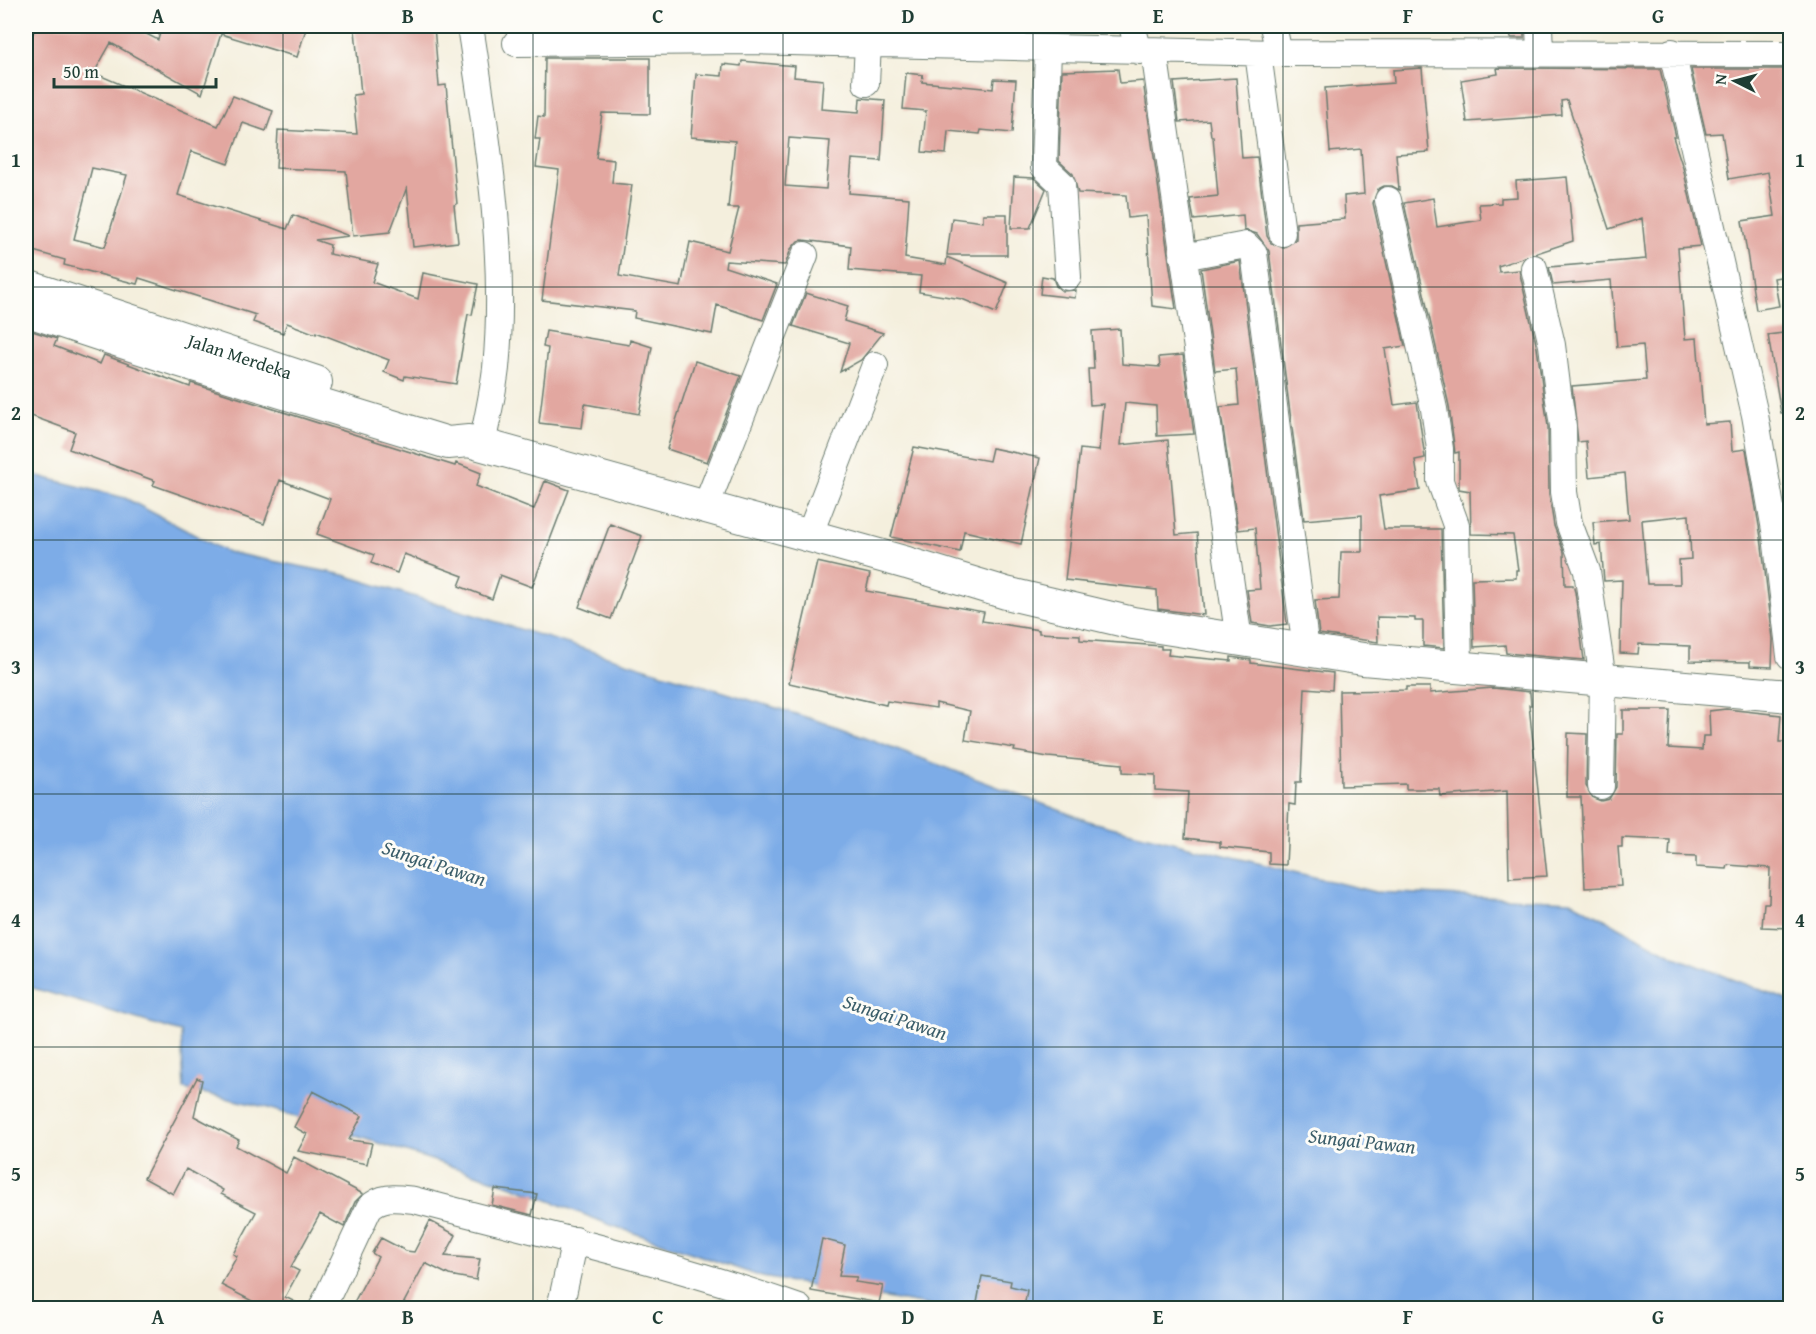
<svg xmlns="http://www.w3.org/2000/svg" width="1816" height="1334" viewBox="0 0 1816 1334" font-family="'Gentium Book Plus',serif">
<rect width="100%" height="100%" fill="#fdfcf7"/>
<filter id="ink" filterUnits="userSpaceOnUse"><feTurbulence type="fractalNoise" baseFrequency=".0167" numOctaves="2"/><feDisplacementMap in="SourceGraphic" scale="12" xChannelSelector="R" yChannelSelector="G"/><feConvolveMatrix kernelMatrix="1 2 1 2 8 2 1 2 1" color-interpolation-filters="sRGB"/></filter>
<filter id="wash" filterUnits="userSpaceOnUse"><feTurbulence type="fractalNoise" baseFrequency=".008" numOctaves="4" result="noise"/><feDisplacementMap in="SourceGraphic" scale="24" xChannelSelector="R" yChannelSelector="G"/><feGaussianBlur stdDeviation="1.35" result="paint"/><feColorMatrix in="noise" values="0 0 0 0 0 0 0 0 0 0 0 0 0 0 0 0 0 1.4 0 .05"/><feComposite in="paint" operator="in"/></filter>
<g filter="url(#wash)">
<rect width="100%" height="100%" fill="#f4efdd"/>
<path fill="#7dace7" stroke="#4e748e" stroke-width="1.5" d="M26 473 125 498 227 552 344 575 838 727 1091 822 1375 892 1571 901 1675 957 1790 1001V1308H944L762 1277 608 1224 510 1185 265 1107 184 1089 181 1032 26 986Z"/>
<g id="blocks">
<path fill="#e2a7a0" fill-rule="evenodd" d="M37 26H131L158 40 162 26H307L297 57 221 34 202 94 111 43 94 73 218 126 233 96 273 111 266 131 243 123 228 164 191 151 178 195 287 229 293 215 349 236 315 240 330 245 329 254 378 264 372 282 418 299 423 273 478 284 472 315 468 314 456 384 405 376 404 380 384 372 389 360 316 332V334L287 323 283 333 253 322 256 315 139 278 137 284 64 265 65 260 26 249V90L32 78 26 75V46ZM92 168 127 175 105 247 74 239Z
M399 26H434L439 86 446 85 457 204 454 205 458 242 413 247 407 187 390 232 353 236 346 171 276 168 278 130 357 134 353 95 361 94 355 30Z
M1509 26H1524V38H1511Z
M545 58H650V114L602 113 596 158 614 160 612 183 632 185 619 276 681 287 690 242 728 251 739 208H728L735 141 691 137 696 74 722 76 723 64 741 66 742 61 795 66 794 77 823 80 821 109 859 112 860 98 885 100 881 161 852 159 849 193 909 198 905 258 946 265 947 257 1008 283 996 313 962 299 919 292 921 276 849 270 851 246 803 240 798 241 791 249 785 265 726 261 725 267 777 284 763 320 717 305 712 334 634 318 635 311 542 300 559 170 536 167 540 139H535L538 116 544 117ZM789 138 830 141 826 189 785 186Z
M1422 68 1429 152 1396 154 1399 190 1392 186H1384L1378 189 1373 203 1405 346 1385 349 1394 405 1417 402 1425 458 1415 460 1420 490 1379 496 1384 529H1441L1444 648 1423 646V621H1415V618L1377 617 1378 642 1319 634 1315 600 1339 599 1341 552H1362V515L1304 520 1269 251 1257 234 1244 230 1243 215 1194 220 1190 199 1218 196 1213 136H1211L1209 120 1179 122 1174 82 1236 78 1242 158 1257 157 1267 236 1271 243 1283 248 1296 239V223L1345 219 1344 196 1364 194 1361 149 1330 152 1325 88 1394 83 1393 70Z
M1497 68 1660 69 1676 137H1673L1683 168 1701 246 1678 248 1685 339 1697 338 1704 424 1730 422 1732 451 1746 449 1761 538 1773 639 1772 667 1750 666V662L1690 661V646L1639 644 1638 654 1620 653 1622 580 1604 581 1601 544 1595 545 1593 522 1629 519 1625 473 1589 477 1586 441 1578 442 1572 386 1646 380 1643 345 1617 347 1611 280 1553 285 1549 267 1646 259 1642 218 1609 229 1567 100 1561 101 1562 115 1467 122 1461 80 1498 74ZM1689 515 1691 559 1679 560 1680 584H1647L1642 520Z
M1118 69 1120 83 1143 81 1176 309 1152 306 1146 216 1128 218 1126 195 1078 193 1073 174 1059 161 1062 71Z
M1691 69H1789L1791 275 1774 278 1779 306 1756 310 1742 221 1775 216 1768 172 1729 179 1722 133 1706 134Z
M906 73 923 75 922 82 993 89 994 79 1016 80 1012 133 981 130 980 134 948 131 946 154 922 152 926 111 903 109Z
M1014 177 1034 178 1046 189 1030 228H1011Z
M1567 177 1573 241 1498 266 1499 272 1519 270 1537 348 1548 427 1549 494 1554 526 1564 552 1565 585H1573L1575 592 1584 660 1506 653 1505 645 1474 647 1472 579 1516 578V570H1518L1513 535 1471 534 1470 491 1459 489V452L1455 453 1449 406 1404 203 1433 198 1437 227 1481 220 1479 204 1501 203V198L1517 197 1516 181Z
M983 214H1007V255H947L952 218 983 222Z
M1240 261 1287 624 1270 626 1252 623 1247 590 1260 589 1255 528 1238 530 1220 407 1239 405 1236 369 1215 371 1201 269Z
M1042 276 1053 278 1056 286 1062 291 1076 290 1075 298 1040 294Z
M806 293 848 306 844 321 883 333 861 360 840 372 849 343 793 326Z
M26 329 57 339 54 346 100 364 104 355 190 387 191 383 455 466 456 463 481 473 476 486 534 509 545 481 569 490 532 587 500 575 492 599 459 586 463 576 404 554 397 573 371 563 374 555 317 534 330 499 280 480 264 524 153 485 155 481 69 449 75 432 26 414Z
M1120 329 1122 364 1160 367 1159 357 1183 355 1194 434 1157 436 1156 406 1125 403 1121 445 1168 440 1176 535 1197 533 1204 615 1158 609 1157 590 1065 580 1080 449 1099 451 1103 404 1090 405 1088 369H1094L1092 331Z
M546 331 629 345 630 340 652 347 639 414 585 404 582 428 539 423 548 348 543 347Z
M1791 332V412L1781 413 1768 335Z
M695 361 741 376 707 462 667 449Z
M914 447 989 461 992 448 1040 458 1021 544 964 531 960 552 891 537Z
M610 524 642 536 611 619 579 607Z
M817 562 870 574 866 591 984 612 982 621 1039 630V633L1080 635V640L1161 646V649H1169L1168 655 1231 661V657L1251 660V663L1333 673 1332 690 1305 688 1301 782H1296L1295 805 1289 804 1286 865 1269 864V852L1220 847V842L1185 838 1188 792 1155 790V775L1122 773V764L1048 757 1014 751 1015 748 965 740 970 711 936 703V708L887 701 886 705 789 683Z
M1406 687H1430V693L1493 688 1530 692 1531 705H1529L1547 876 1509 878 1507 791 1440 796 1439 789H1406V784L1341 786 1339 691 1406 690Z
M1726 709 1781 715 1779 742H1791L1789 928 1762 927 1764 903H1769L1770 868 1728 865 1727 869 1696 867V857L1669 856 1670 840 1622 838V847H1618L1621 886 1585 888 1581 797H1567L1568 733 1587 734 1586 786 1593 798 1601 801 1609 799 1616 787 1617 734H1623V710H1670L1668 748 1702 750 1703 736H1710L1709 711Z
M197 1078 202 1080 194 1116 239 1140 236 1146 286 1173 294 1157 363 1194 355 1202 344 1227 320 1214 291 1267 299 1271 285 1297 307 1308H253L256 1303 221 1285 237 1256 233 1254 256 1212 221 1194 223 1190 186 1169 173 1194 144 1178Z
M313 1091 362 1116 349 1140 372 1143 367 1164 298 1151 307 1134 294 1127Z
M495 1189 537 1194 532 1215 492 1205Z
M430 1221 456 1235 445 1256 480 1259 476 1280 449 1275 425 1263 401 1308H351L378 1257 372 1253 381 1238 406 1251 414 1252Z
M822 1239 845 1245 839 1276 857 1277 855 1282 883 1286 879 1303 811 1291Z
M982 1276 1011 1281 1010 1286 1027 1290 1024 1308H976Z"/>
</g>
</g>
<g filter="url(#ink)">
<use href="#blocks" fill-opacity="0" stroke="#6a7b6f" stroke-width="1.5"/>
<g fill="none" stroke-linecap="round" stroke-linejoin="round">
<g stroke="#6a7b6f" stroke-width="28">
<path id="minor" d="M470 26C487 138 507 254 496 368 493 394 487 419 482 445
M1132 26 1139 51
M1273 26 1279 53
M1539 26 1540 53
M516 43 745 41 1279 53 1790 54
M1048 50 1044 167 1062 184 1068 277
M1154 51 1239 640
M1672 52 1755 415 1776 536 1790 656
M1258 53 1282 233
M866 83 868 44
M1388 200 1434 409 1440 449V481L1456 525 1459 667
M1183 257 1246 245 1254 253 1306 650
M1534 268 1552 345 1558 393 1563 426 1564 492 1569 523 1587 571 1603 680 1601 786
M706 506 805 255
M809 536 875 365
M322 1308 369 1208C382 1195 396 1198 414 1200 543 1234 673 1263 799 1308
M560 1308 575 1240"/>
</g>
<g stroke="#6a7b6f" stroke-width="34">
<g id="major">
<path id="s1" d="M26 286 316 382"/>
<path d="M26 310 177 360 448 443 469 441 907 563 1006 593 1133 623 1363 659 1790 696"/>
</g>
</g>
<use href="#minor" stroke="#fff" stroke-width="26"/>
<use href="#major" stroke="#fff" stroke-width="32"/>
</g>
</g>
<path fill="none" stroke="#1f3d34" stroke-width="1.5" stroke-opacity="0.55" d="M283 26V1308M533 26V1308M783 26V1308M1033 26V1308M1283 26V1308M1533 26V1308M26 287H1790M26 540H1790M26 794H1790M26 1047H1790"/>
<g text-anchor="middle" stroke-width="6" stroke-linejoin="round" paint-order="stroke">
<g font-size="18" fill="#1f3d34" stroke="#fdfcf7">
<text dy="6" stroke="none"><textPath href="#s1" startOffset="225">Jalan Merdeka</textPath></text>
</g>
<g font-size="20" font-style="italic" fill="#3b5e6a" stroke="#fdfcf7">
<text transform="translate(434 863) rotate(18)" y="7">Sungai Pawan</text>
<text transform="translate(895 1017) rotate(18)" y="7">Sungai Pawan</text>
<text transform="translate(1362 1141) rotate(6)" y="7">Sungai Pawan</text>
</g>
</g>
<rect width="1816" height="1334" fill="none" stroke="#fdfcf7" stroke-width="66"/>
<g transform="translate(1735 81) rotate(276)" stroke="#fdfcf7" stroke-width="4.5" paint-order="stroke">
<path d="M0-4.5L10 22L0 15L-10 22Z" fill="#1f3d34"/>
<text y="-9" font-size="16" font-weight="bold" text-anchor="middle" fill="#1f3d34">N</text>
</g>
<path d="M54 78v9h162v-9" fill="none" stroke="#1f3d34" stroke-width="3"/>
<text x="63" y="78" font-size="18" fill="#1f3d34" stroke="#fdfcf7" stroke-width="4.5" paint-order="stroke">50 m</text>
<rect x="33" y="33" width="1750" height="1268" fill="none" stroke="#1f3d34" stroke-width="2"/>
<g font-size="20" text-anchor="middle" font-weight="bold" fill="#1f3d34">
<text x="158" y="23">A</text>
<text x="408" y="23">B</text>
<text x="658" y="23">C</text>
<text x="908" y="23">D</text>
<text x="1158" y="23">E</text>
<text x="1408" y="23">F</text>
<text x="1658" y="23">G</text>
<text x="16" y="167">1</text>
<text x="1800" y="167">1</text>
<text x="16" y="420">2</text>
<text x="1800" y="420">2</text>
<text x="16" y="674">3</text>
<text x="1800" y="674">3</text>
<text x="16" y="927">4</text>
<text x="1800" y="927">4</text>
<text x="16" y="1181">5</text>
<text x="1800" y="1181">5</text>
<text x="158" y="1324">A</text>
<text x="408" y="1324">B</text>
<text x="658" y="1324">C</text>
<text x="908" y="1324">D</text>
<text x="1158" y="1324">E</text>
<text x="1408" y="1324">F</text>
<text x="1658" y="1324">G</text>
</g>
</svg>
